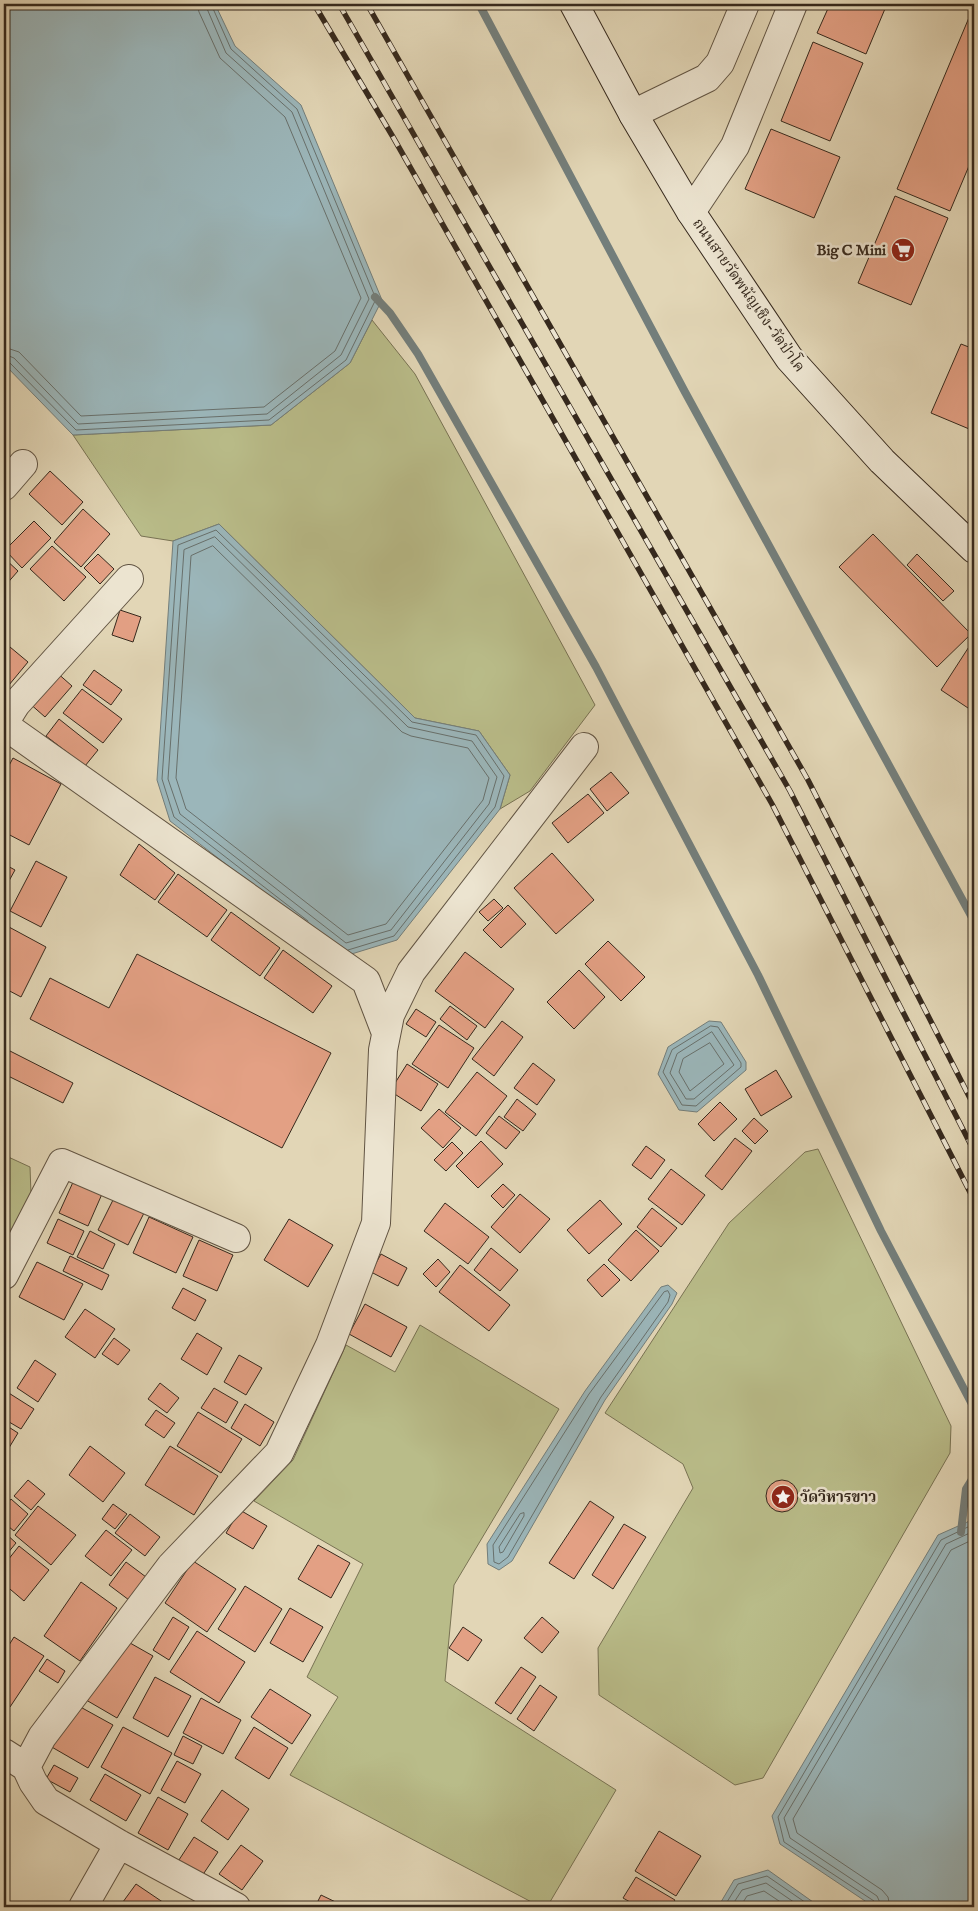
<svg xmlns="http://www.w3.org/2000/svg" width="978" height="1911" viewBox="0 0 978 1911" font-family="'IM FELL English','Noto Serif Thai',serif">
<rect width="100%" height="100%" fill="#e2d6b6"/>
<filter id="stains"><feTurbulence type="fractalNoise" baseFrequency=".004" numOctaves="4"/><feColorMatrix values="0 0 0 0 .2 0 0 0 0 .09 0 0 0 0 .02 0 0 0 .5 -.17"/></filter>
<radialGradient id="worn" r=".72"><stop offset=".6" stop-color="#630" stop-opacity="0"/><stop offset="1" stop-color="#630" stop-opacity=".3"/></radialGradient>
<path fill="#b9bc89" stroke="#787253" d="M372 320 415 374 595 705 530 791 500 809 510 775 479 731 415 718 219 524 173 541 141 536 73 435 271 425 350 363Z
M818 1149 951 1426 950 1453 763 1778 735 1785 599 1695 598 1648 693 1488 683 1464 605 1413 729 1223 805 1152Z
M4 1155 30 1167 31 1194 4 1246Z
M420 1325 559 1409 454 1585 445 1681 616 1790 547 1907H541L290 1775 338 1697 307 1677 363 1564 254 1501 293 1460 346 1345 395 1372Z"/>
<path fill="#9bb6ba" stroke="#737e7b" d="M4 4H215L235 46 301 105 382 300 350 363 271 425 73 435 4 364Z
M219 524 415 718 479 731 510 775 500 809 397 940 345 956 170 821 157 780 173 541Z
M709 1021 721 1022 746 1062V1070L697 1112 679 1110 658 1074 668 1047Z
M668 1285 677 1293 672 1304 605 1400 512 1561 499 1570 488 1564 487 1544 585 1391 661 1287Z
M974 1519V1907H874L780 1844 772 1816 938 1535Z
M768 1870 820 1907H718L734 1880Z"/>
<g fill="none" stroke-linecap="round" stroke-linejoin="round">
<path stroke="#68706c" stroke-width="1" d="M4 347 19 352 81 416 264 407 335 351 361 298 285 117 220 58 199 12 197 4
M4 354 14 358 78 424 267 414 341 355 369 299 292 112 226 53 205 4
M4 361 9 362 76 430 269 420 346 360 376 299 297 109 231 49 211 4
M215 537 408 727 472 741 497 777 489 804 391 930 346 943 180 814 168 779 184 550Z
M213 546 402 732 411 736 468 748 489 778 483 800 386 924 348 935 186 809 176 778 191 556Z
M308 921 174 817 162 779 178 545 216 530 412 722 476 735 504 776 495 807 394 936 348 950
M711 1026 718 1027 741 1063V1067L696 1106 682 1105 663 1072 672 1050Z
M712 1032 734 1065 694 1099H686L670 1073 677 1054Z
M710 1043 724 1064 690 1091 679 1072 683 1059Z
M668 1291 670 1295 668 1302 601 1397 508 1557 499 1564 494 1562 493 1545 589 1394 664 1292Z
M524 1513V1516L503 1552 500 1553 499 1547 520 1514Z
M724 1907 738 1884 767 1876 812 1907
M731 1907 742 1890 766 1883 801 1907
M740 1907 747 1896 764 1891 788 1907
M876 1907 874 1901 784 1842 778 1817 941 1540 974 1524
M882 1907 877 1896 790 1838 784 1818 946 1544 974 1531
M890 1907 888 1897 882 1890 797 1833 793 1819 951 1550 974 1539"/>
<path stroke="#737e7b" stroke-width="8" d="M479 4 685 392 974 921
M375 297 390 313 418 354 596 667 758 975 881 1231 974 1408
M961 1532 966 1489 974 1476"/>
</g>
<path fill="#e3a084" stroke="#36291d" d="M830 4H887L866 54 817 33Z
M973 8 974 154 950 211 897 189Z
M813 42 863 63 830 141 781 121Z
M771 129 840 157 814 218 745 189Z
M895 196 948 218 911 305 858 283Z
M961 344 974 349V431L931 413Z
M50 471 83 502 62 525 29 494Z
M83 509 110 534 81 567 54 542Z
M34 521 51 538 22 568 5 550Z
M873 534 971 634 937 667 839 567Z
M52 546 86 577 64 601 30 569Z
M98 554 114 569 100 584 84 568Z
M917 554 954 591 943 601 907 565Z
M4 558 18 571 4 587Z
M120 610 141 617 133 642 112 635Z
M974 639V712L941 690Z
M4 642 28 662 4 691Z
M94 670 122 690 111 705 83 685Z
M55 671 72 686 45 717 28 702Z
M82 689 122 719 103 743 63 713Z
M59 719 98 750 85 766 46 736Z
M13 758 61 784 29 845 4 832V775Z
M611 772 629 793 607 811 590 789Z
M588 794 604 813 568 843 552 823Z
M139 844 175 873 155 900 120 875Z
M552 853 594 900 556 934 514 888Z
M36 861 67 877 41 927 10 911Z
M4 864 15 870 4 890Z
M178 874 227 910 207 937 158 902Z
M494 899 503 908 488 921 479 912Z
M508 905 526 924 501 948 483 930Z
M231 912 280 948 260 976 211 940Z
M9 927 46 947 21 997 4 988V938Z
M608 941 645 977 621 1001 585 964Z
M283 950 332 986 313 1013 264 978Z
M465 952 514 989 485 1028 435 991Z
M137 954 331 1053 282 1148 30 1019 50 978 109 1008Z
M579 970 605 997 574 1029 547 1002Z
M450 1006 477 1026 467 1040 440 1019Z
M416 1009 436 1022 426 1037 406 1024Z
M502 1021 523 1037 494 1076 472 1059Z
M439 1025 474 1048 448 1088 412 1064Z
M10 1051 73 1083 63 1103 4 1074V1063Z
M533 1063 555 1080 537 1105 514 1088Z
M407 1064 438 1084 421 1111 390 1091Z
M776 1070 792 1097 761 1116 745 1089Z
M477 1072 507 1096 476 1136 445 1112Z
M517 1099 536 1114 523 1131 504 1117Z
M720 1102 737 1119 714 1141 698 1124Z
M439 1109 461 1128 443 1148 421 1128Z
M499 1116 520 1132 506 1149 486 1133Z
M754 1118 768 1131 755 1144 742 1131Z
M735 1138 752 1151 722 1190 705 1176Z
M481 1141 503 1164 478 1188 456 1166Z
M452 1142 463 1153 446 1171 434 1160Z
M646 1146 665 1160 651 1179 632 1165Z
M671 1169 705 1195 682 1225 648 1199Z
M74 1180 102 1194 88 1226 59 1213Z
M503 1184 515 1195 503 1208 491 1196Z
M520 1194 550 1219 520 1253 491 1227Z
M114 1198 144 1213 128 1245 98 1230Z
M600 1200 622 1224 589 1254 567 1230Z
M445 1203 489 1237 468 1264 424 1231Z
M652 1208 677 1228 661 1247 637 1227Z
M149 1217 193 1237 176 1273 133 1253Z
M58 1219 84 1231 73 1255 47 1243Z
M289 1219 333 1245 308 1287 264 1260Z
M636 1230 659 1251 631 1281 608 1260Z
M90 1231 115 1244 103 1269 77 1257Z
M199 1240 233 1255 217 1291 183 1276Z
M491 1248 518 1270 500 1291 474 1270Z
M381 1254 407 1268 398 1286 371 1272Z
M70 1256 109 1275 102 1290 63 1271Z
M438 1259 450 1272 436 1287 423 1274Z
M37 1262 83 1284 64 1320 19 1297Z
M604 1264 620 1280 602 1297 587 1280Z
M460 1265 510 1305 489 1331 439 1292Z
M183 1288 206 1300 195 1321 172 1308Z
M365 1304 407 1327 391 1357 349 1334Z
M85 1309 115 1329 95 1358 65 1337Z
M197 1333 222 1348 207 1375 181 1359Z
M114 1338 130 1350 118 1365 102 1354Z
M239 1355 262 1368 246 1395 224 1382Z
M35 1360 56 1374 38 1402 17 1388Z
M160 1383 179 1398 167 1413 148 1399Z
M214 1388 238 1402 226 1423 201 1408Z
M4 1390 34 1409 21 1429 4 1419Z
M245 1404 274 1422 260 1446 231 1428Z
M156 1410 175 1423 164 1438 145 1425Z
M198 1412 242 1439 221 1473 177 1446Z
M4 1424 18 1433 4 1456Z
M90 1446 125 1473 103 1502 69 1475Z
M170 1446 218 1476 194 1515 145 1485Z
M28 1480 45 1494 31 1510 14 1496Z
M766 1496a16 16 0 1 1 32 0a16 16 0 1 1-32 0Z
M11 1499 28 1514 14 1531 4 1523V1508Z
M590 1501 614 1517 574 1579 549 1563Z
M113 1504 127 1514 115 1529 102 1519Z
M38 1506 76 1535 51 1565 15 1535Z
M240 1510 267 1526 253 1549 226 1533Z
M130 1514 160 1537 145 1556 115 1533Z
M624 1524 646 1537 613 1589 592 1575Z
M106 1530 132 1550 111 1576 85 1556Z
M4 1532 16 1543 7 1554 4 1552Z
M318 1545 350 1563 331 1598 298 1579Z
M19 1546 49 1570 24 1601 4 1584V1565Z
M193 1561 236 1589 207 1632 165 1603Z
M126 1562 146 1577 129 1600 109 1585Z
M81 1582 117 1608 80 1661 44 1636Z
M245 1586 282 1609 255 1652 218 1629Z
M290 1608 323 1627 303 1662 270 1643Z
M173 1617 189 1627 169 1660 153 1650Z
M542 1617 559 1632 542 1653 524 1638Z
M463 1627 482 1640 468 1661 449 1648Z
M197 1631 245 1662 219 1703 170 1672Z
M14 1637 44 1656 10 1707 4 1703V1653Z
M123 1639 153 1656 117 1718 81 1697Z
M47 1659 65 1671 58 1683 39 1671Z
M521 1667 536 1677 511 1714 495 1703Z
M155 1677 191 1696 168 1737 133 1718Z
M540 1685 557 1697 534 1731 517 1719Z
M270 1689 311 1715 292 1744 251 1717Z
M201 1698 241 1720 223 1754 183 1733Z
M75 1704 113 1725 88 1768 50 1746Z
M123 1727 172 1753 150 1794 101 1767Z
M254 1727 288 1748 269 1779 235 1758Z
M183 1736 202 1746 193 1764 174 1755Z
M177 1761 201 1774 185 1803 161 1790Z
M54 1765 78 1778 70 1792 46 1779Z
M105 1774 141 1795 126 1821 90 1800Z
M222 1790 249 1809 228 1840 201 1821Z
M158 1797 188 1814 168 1850 138 1833Z
M659 1831 701 1856 676 1896 635 1871Z
M194 1837 218 1852 198 1882 175 1866Z
M241 1845 263 1861 242 1890 219 1874Z
M636 1877 675 1900 670 1907H639L623 1898Z
M136 1884 170 1907 120 1906Z
M321 1895 346 1907H315Z"/>
<g fill="none" stroke-linecap="round" stroke-linejoin="round">
<g stroke="#615443" stroke-width="30">
<path id="street" d="M633 114 707 78 720 63 745 4
M691 212 735 146 793 4
M4 486 23 464
M4 723 16 704 129 579
M4 725 366 981 386 1033
M4 1275 62 1163 236 1238
M4 1753 26 1767 33 1782 46 1801 119 1844 236 1907
M26 1767 42 1737 171 1566 279 1453 330 1345 376 1223 383 1050 390 1015 411 972 584 747
M83 1907 119 1844"/>
</g>
<g stroke="#36291d" stroke-width="30">
<path id="secondary" d="M574 4 633 114 691 212 789 358 882 461 974 549"/>
</g>
<use href="#street" stroke="#ece4d0" stroke-width="28"/>
<use href="#secondary" stroke="#ece4d0" stroke-width="28"/>
<g stroke="#36291d" stroke-width="5.5">
<path id="rail" d="M314 4 393 137 772 804 974 1200
M339 4 790 791 974 1151
M367 4 808 780 974 1106"/>
</g>
<use href="#rail" stroke="#ece4d0" stroke-width="4" stroke-dasharray="11" stroke-linecap="butt"/>
</g>
<defs>
<g id="supermarket-disc" transform="scale(1.25)"><circle r="9.5" fill="#8f2418" stroke="#ece4d0"/><path d="M-6-5.5h2.5l.6 2H6L4.5 2H-2.5L-4.4-4H-6ZM-1.5 3.2a1.3 1.3 0 1 0 .1 0ZM3 3.2a1.3 1.3 0 1 0 .1 0Z" fill="#fff"/></g>
<g id="sight-disc" transform="scale(1.25)"><circle r="9.5" fill="#8f2418" stroke="#ece4d0"/><path d="M0-6L1.8-2.2L6-1.7L2.9 1.2L3.7 5.4L0 3.3L-3.7 5.4L-2.9 1.2L-6-1.7L-1.8-2.2Z" fill="#fff"/></g>
</defs>
<g fill-rule="evenodd">
<use href="#supermarket-disc" x="903" y="250"/>
<use href="#sight-disc" x="783" y="1497"/>
</g>
<g text-anchor="middle" stroke-width="5" stroke-linejoin="round" paint-order="stroke">
<g font-size="15" font-weight="bold" fill="#36291d" stroke="#ece4d0" text-anchor="end">
<text x="886" y="255">Big C Mini</text>
<text x="800" y="1502" text-anchor="start">วัดวิหารขาว</text>
</g>
<g font-size="15" fill="#36291d" stroke="#ece4d0">
<text transform="translate(749 295) rotate(55)" y="5">ถนนสายวัดพนัญเชิง-วัดป่าโค</text>
</g>
</g>
<rect width="978" height="1911" fill="none" stroke="#e2d6b6" stroke-width="20"/>
<rect x="5" y="5" width="968" height="1901" fill="none" stroke="#36291d" stroke-width="2.5"/>
<rect x="10" y="10" width="958" height="1891" fill="none" stroke="#36291d"/>
<rect width="100%" height="100%" filter="url(#stains)"/>
<rect width="100%" height="100%" fill="url(#worn)"/>
</svg>
